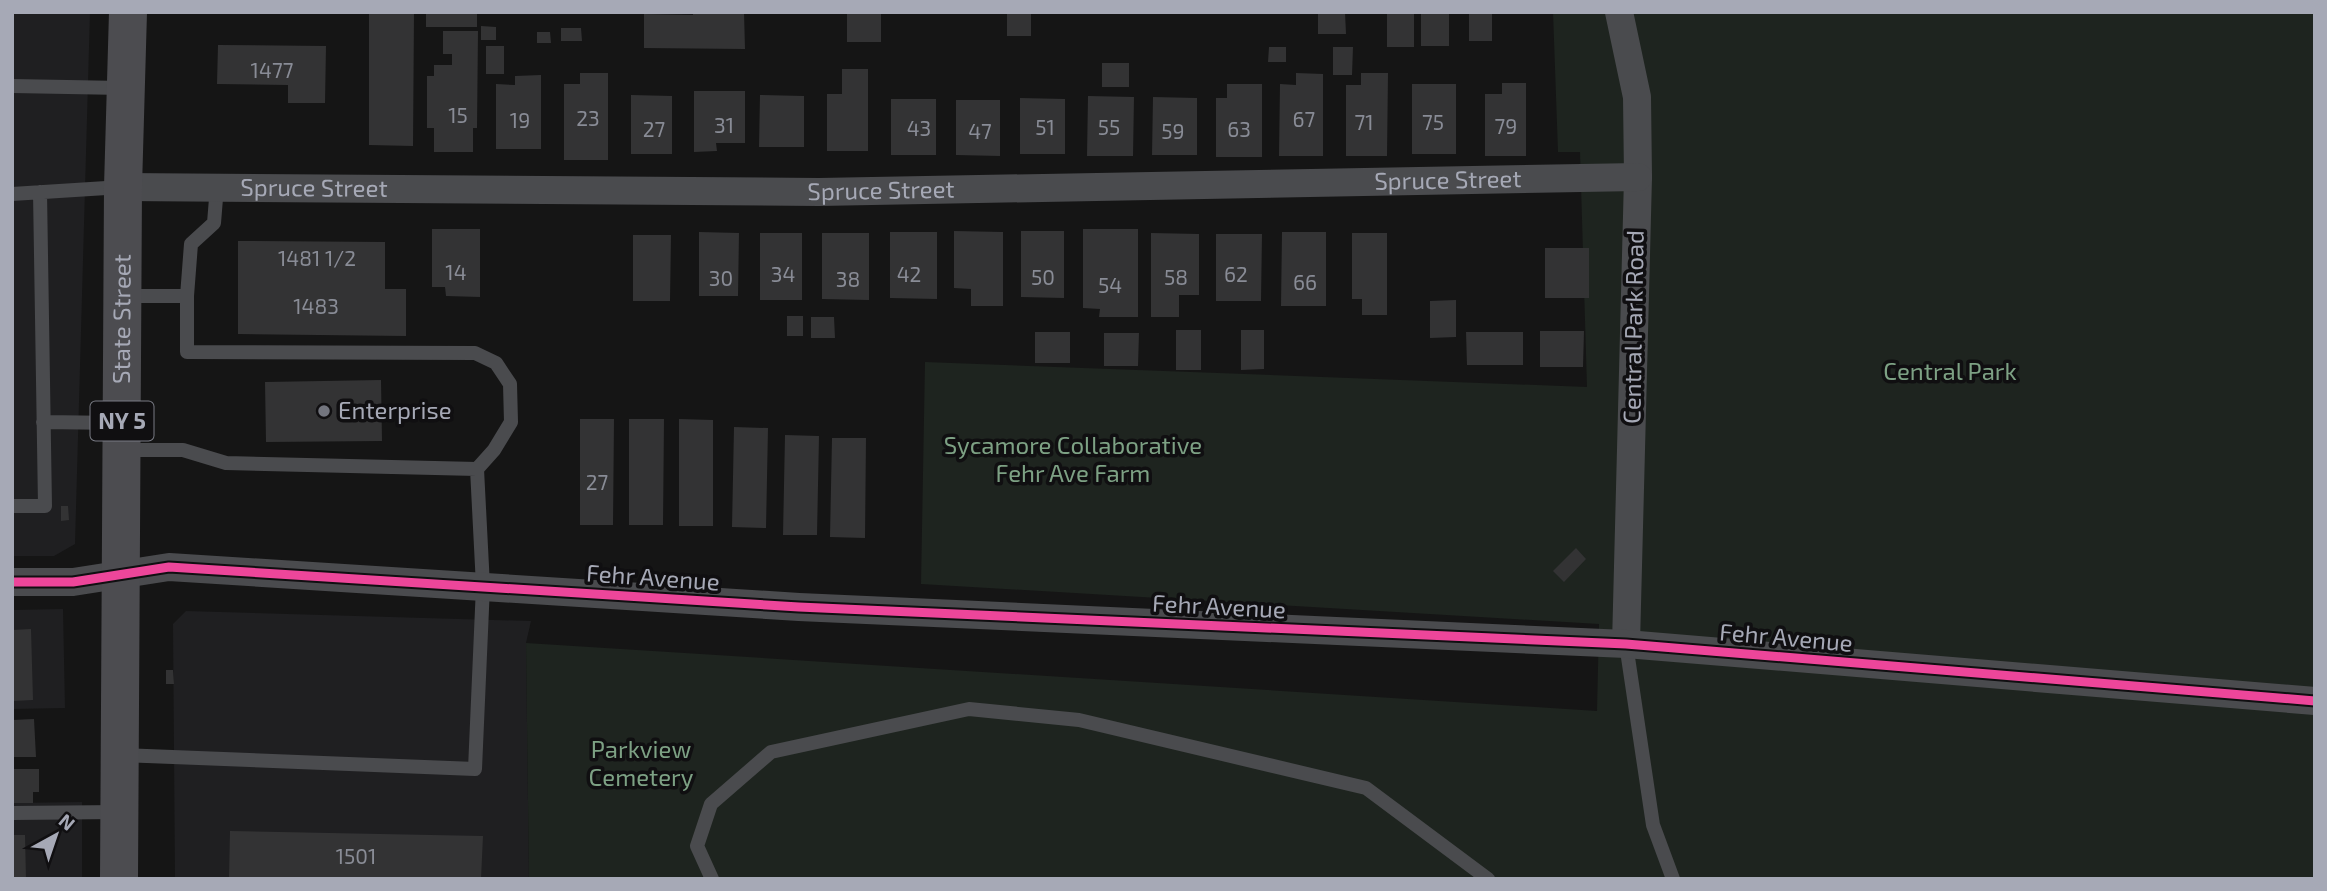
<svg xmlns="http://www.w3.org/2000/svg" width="2327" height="891" viewBox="0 0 2327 891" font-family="'Exo 2',sans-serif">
<rect width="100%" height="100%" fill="#151515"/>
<path fill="#1f1f21" d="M12 12H90L75 544 54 556H12Z
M63 609 65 708 12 709V610Z
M186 611 531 621 526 643 529 879H175L173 624Z
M82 802V879H12V803Z"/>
<path fill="#1e241f" d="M1553 12H2315V879H529L526 643 1597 711 1599 624 921 584 925 362 1587 387 1580 152H1558Z"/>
<path fill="#333334" d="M369 12H414L413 146 369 145Z
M426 12H477V27H426Z
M693 12H744L745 49 644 48V14L693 15Z
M847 12H881V42H847Z
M1007 12H1031V36H1007Z
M1318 12H1345L1346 34H1318Z
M1387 12H1414V47H1387Z
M1421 12H1449V46H1421Z
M1469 12H1492V41H1469Z
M481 26 496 27V40H481Z
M561 28H581L582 41H561Z
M443 31H478L477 128H473V152H434V128H427V76H434V65H452V54H443Z
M537 32H550L551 43H537Z
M218 45 326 46 325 103H288V85L217 84Z
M486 46H504V74H486Z
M1269 47H1286V62H1268Z
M1333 47H1353L1352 75H1333Z
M1102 63H1129V87H1102Z
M842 69H868V151H827V94H842Z
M580 73H608V160H564V84H580Z
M1296 73 1323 74V156H1279L1280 84 1296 85Z
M1361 73H1388L1387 156H1346V85H1361Z
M541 75V149H496V84L515 85V76Z
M1502 83H1526V156H1485V94H1502Z
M1227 84H1262V157H1216V98H1227Z
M1412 84H1456V154H1412Z
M694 91H745V143H716L717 151 694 152Z
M631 95 672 96V154H631Z
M760 95 804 96V147H759Z
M1088 96 1134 97 1133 156H1087Z
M1153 97 1197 98V155H1152Z
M1020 98 1065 99V154H1020Z
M891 99H936V155H891Z
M956 100H1000V156L956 155Z
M432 229H480V297L446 296 445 287H432Z
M1083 229H1138V317H1099L1100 309 1083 308Z
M954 231 1003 232V306H971V289L954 288Z
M1021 231H1064V298L1021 297Z
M699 232 739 233 738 296H699Z
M890 232H937V299L890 298Z
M1282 232H1326V306H1281Z
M760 233H802V300H760Z
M822 233H869V300L822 299Z
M1151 233 1199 234V295H1179V317H1151Z
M1352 233H1387V315H1362V299H1352Z
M1216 234H1262L1261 301H1216Z
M633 235H671L670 301H633Z
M238 241 385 242V289H406V336L238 334Z
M1545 248H1589V298H1545Z
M1456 300V337L1430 338V301Z
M787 316H803V336H787Z
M811 317H834L835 338H811Z
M1176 330H1201V370H1176Z
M1241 330H1264V369L1241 370Z
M1540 331H1584L1583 367H1540Z
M1035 332H1070V363H1035Z
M1466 332H1523V365H1467Z
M1104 333H1139L1138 366H1104Z
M381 380 382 441 266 442 265 382Z
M580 419H614L613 525H580Z
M629 419H664L663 525H629Z
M679 419 713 420V526H679Z
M734 427 768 428 766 528 732 527Z
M785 435 819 436 817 535H783Z
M832 438H866L865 538 830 537Z
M61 506H68L69 520 61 521Z
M1576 548 1586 559 1564 582 1553 571Z
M31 629 33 700 12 701V630Z
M166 670H173L174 684H166Z
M34 719 36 757H12V720Z
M12 769H39V792H33V803H12Z
M230 831 483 836 481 879H229Z
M12 835H25L26 879H12Z"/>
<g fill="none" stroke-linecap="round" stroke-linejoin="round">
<path stroke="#4a4b4e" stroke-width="14" d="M12 86 123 88
M12 194 122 187
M187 296 191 244 214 223 217 186
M43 422 119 423
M123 450H183L226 463 477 469
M12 506H45L40 192
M1626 644 1653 825 1673 879
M121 755 475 769 483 586 477 469 494 450 511 422 510 384 496 363 475 353 187 352V296H125
M12 813 119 812
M712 879 697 846 711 804 771 752 969 709 1079 720 1366 788 1488 879"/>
<g stroke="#4a4b4e" stroke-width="28">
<path d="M1619 12 1637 97 1638 177 1626 644"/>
<path id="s1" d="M123 187 819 192 1638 177"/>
<path d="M12 582H73L169 567 799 607 1626 644 2315 701"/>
</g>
<path stroke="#4c4c50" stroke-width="38" id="s2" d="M119 879 123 187 128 12"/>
<g stroke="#100f11" stroke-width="13">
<path id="cycleway" d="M12 582H73L169 567 799 607 1626 644 2315 701"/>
</g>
<use href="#cycleway" stroke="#ed469a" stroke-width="9"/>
</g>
<circle fill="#73757e" stroke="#100f11" stroke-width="2.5" cx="324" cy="411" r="7"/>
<g text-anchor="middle" stroke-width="7" stroke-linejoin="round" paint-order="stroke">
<g font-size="21" fill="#898c96">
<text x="272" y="78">1477</text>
<text x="458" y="123">15</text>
<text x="588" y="126">23</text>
<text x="1304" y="127">67</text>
<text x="520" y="128">19</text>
<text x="1364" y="130">71</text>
<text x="1433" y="130">75</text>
<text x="724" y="133">31</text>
<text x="1506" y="134">79</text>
<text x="1045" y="135">51</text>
<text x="1109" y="135">55</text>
<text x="919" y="136">43</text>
<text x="654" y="137">27</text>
<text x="1239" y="137">63</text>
<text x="980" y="139">47</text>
<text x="1173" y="139">59</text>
<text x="317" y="266">1481 1/2</text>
<text x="456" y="280">14</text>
<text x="783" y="282">34</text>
<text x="909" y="282">42</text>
<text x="1236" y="282">62</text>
<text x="1043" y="285">50</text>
<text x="1176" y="285">58</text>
<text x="721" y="286">30</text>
<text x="848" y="287">38</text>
<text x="1305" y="290">66</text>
<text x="1110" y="293">54</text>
<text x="316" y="314">1483</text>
<text x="597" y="490">27</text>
<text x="356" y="864">1501</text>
</g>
<rect fill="#100f11" stroke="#797b84" stroke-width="2" x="90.5" y="401.5" width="63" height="39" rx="5"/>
<g font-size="23" font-weight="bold" fill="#a6a9b6">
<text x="122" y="429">NY 5</text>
</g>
<g font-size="24" fill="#a6a9b6" stroke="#100f11">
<text dy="8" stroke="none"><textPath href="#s1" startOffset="1325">Spruce Street</textPath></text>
<text dy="8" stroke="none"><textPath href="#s1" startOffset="191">Spruce Street</textPath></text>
<text dy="8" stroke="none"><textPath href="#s1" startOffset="758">Spruce Street</textPath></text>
<text dy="8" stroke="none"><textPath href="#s2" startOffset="560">State Street</textPath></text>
<text transform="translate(1634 327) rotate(-89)" y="8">Central Park Road</text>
<text transform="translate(653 578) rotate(4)" y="8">Fehr Avenue</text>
<text transform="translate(1219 607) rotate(3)" y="8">Fehr Avenue</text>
<text transform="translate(1786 638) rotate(5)" y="8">Fehr Avenue</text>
</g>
<g font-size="24" fill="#7da184" stroke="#100f11">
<text x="1950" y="380">Central Park</text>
<text x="1073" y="454">Sycamore Collaborative<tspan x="1073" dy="28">Fehr Ave Farm</tspan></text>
<text x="641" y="758">Parkview<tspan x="641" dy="28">Cemetery</tspan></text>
</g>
<g font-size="24" fill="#a6a9b6" stroke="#100f11" text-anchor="start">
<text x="338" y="419">Enterprise</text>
</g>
</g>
<rect width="2327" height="891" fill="none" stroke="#a6a9b6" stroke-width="28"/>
<g transform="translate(56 835) rotate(40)" stroke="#100f11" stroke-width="5" paint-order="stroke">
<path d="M0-5L12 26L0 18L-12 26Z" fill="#a6a9b6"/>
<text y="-10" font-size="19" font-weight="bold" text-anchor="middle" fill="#a6a9b6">N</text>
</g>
</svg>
